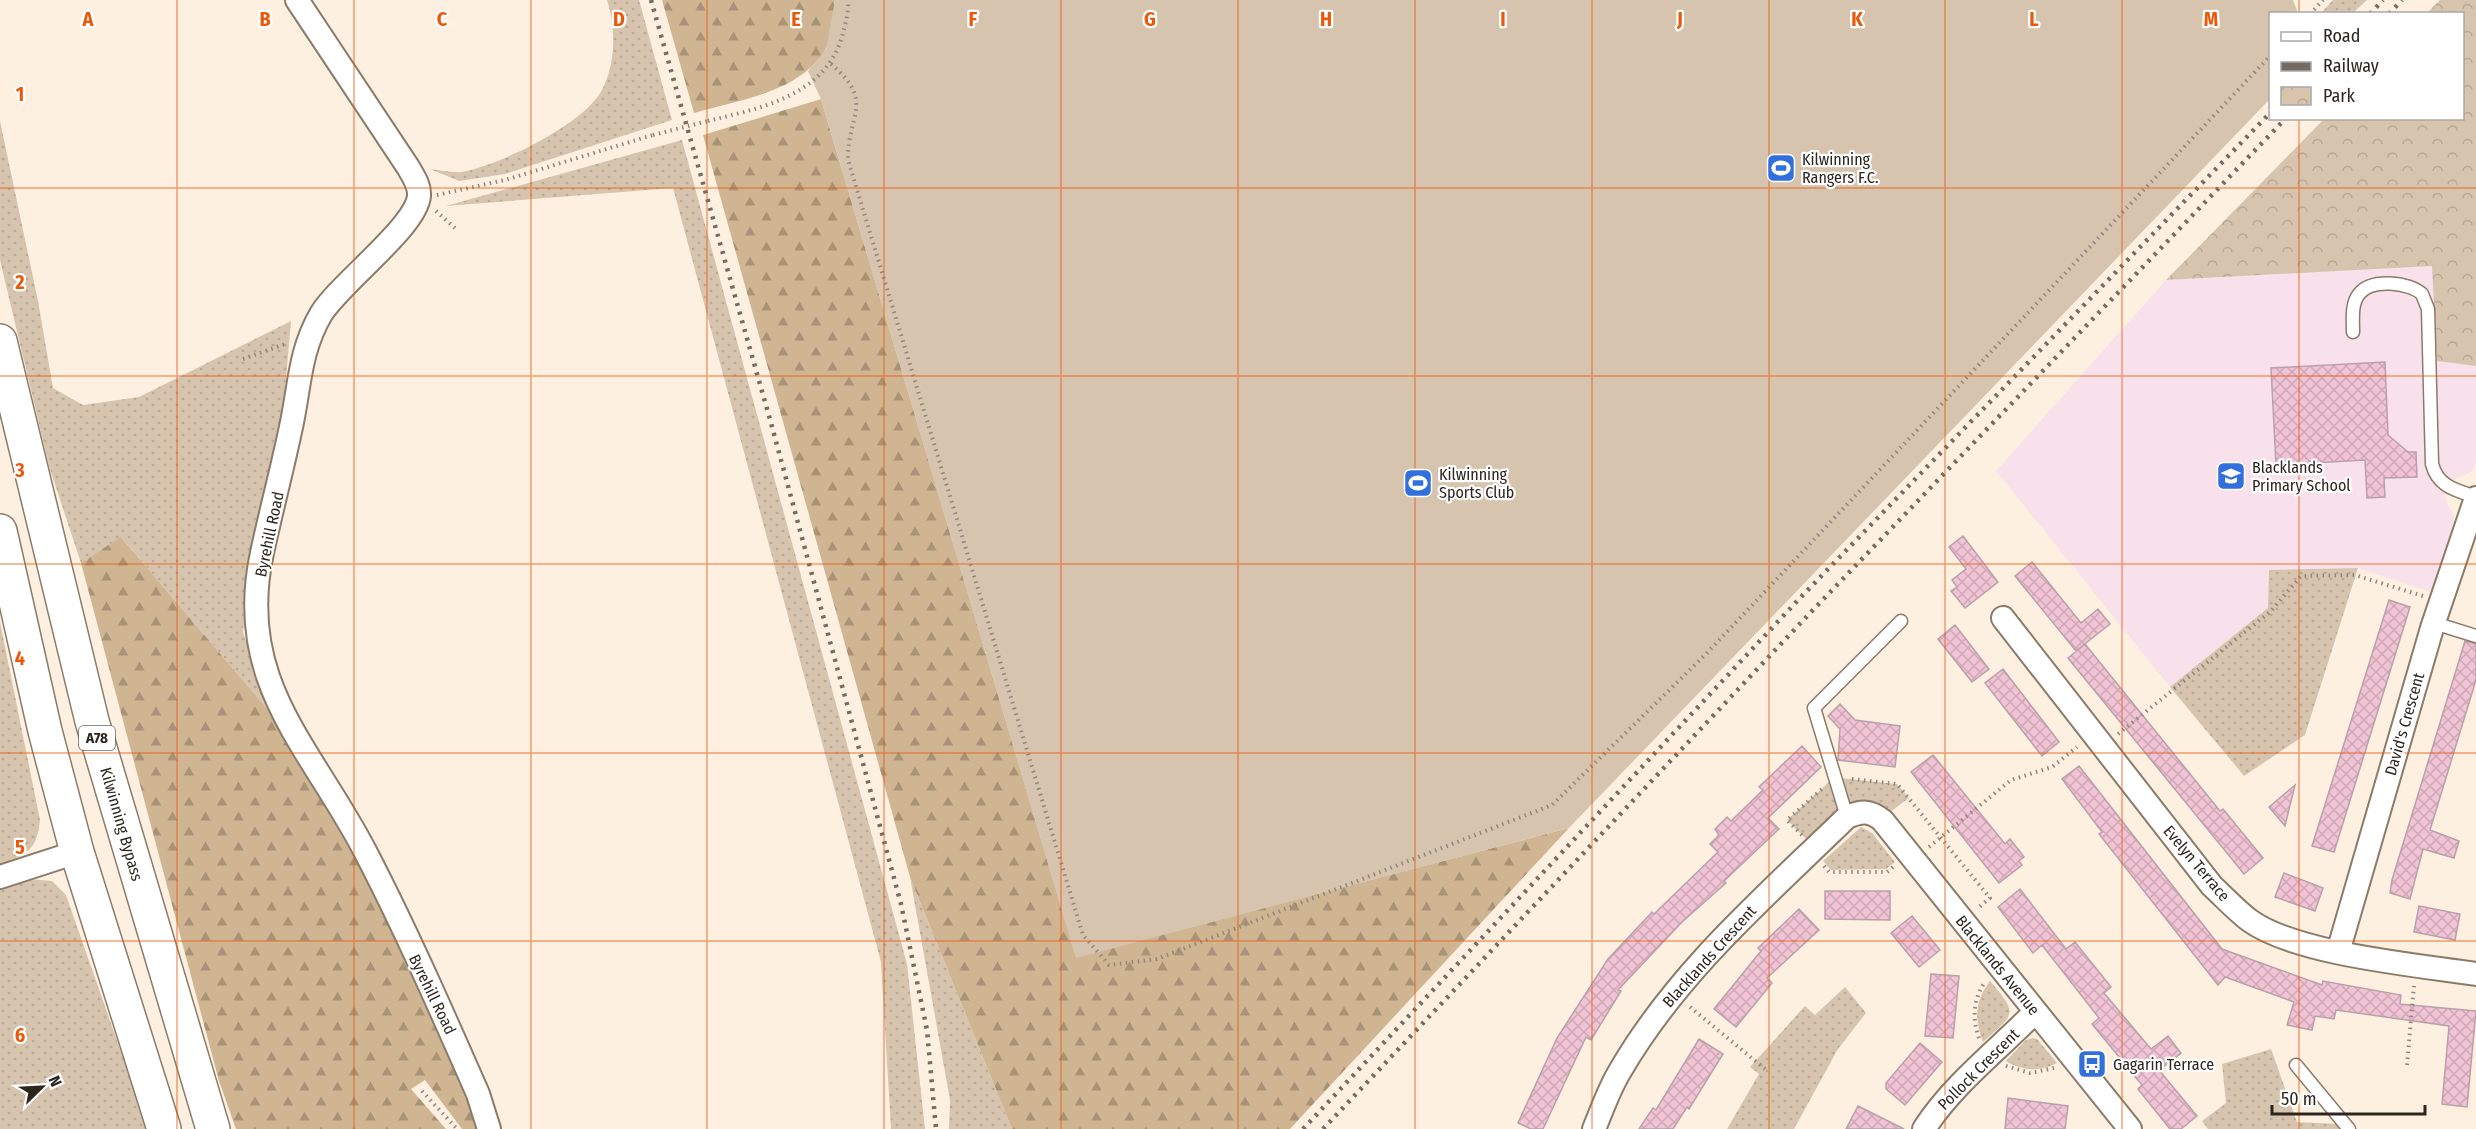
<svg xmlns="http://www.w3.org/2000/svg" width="2476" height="1129" viewBox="0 0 2476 1129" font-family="'Fira Sans Condensed',sans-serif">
<defs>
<pattern id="grass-dots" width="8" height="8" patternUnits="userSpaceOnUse" patternTransform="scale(1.5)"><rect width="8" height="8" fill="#d6c4ae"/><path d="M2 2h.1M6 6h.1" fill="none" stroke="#b8a895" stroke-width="1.8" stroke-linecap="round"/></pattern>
<pattern id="forest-firs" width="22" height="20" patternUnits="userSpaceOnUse" patternTransform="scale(1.5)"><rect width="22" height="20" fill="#d0b593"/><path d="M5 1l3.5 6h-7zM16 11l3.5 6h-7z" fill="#a99377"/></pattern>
<pattern id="park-crowns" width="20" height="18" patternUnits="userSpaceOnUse" patternTransform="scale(1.5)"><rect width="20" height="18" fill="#d6c4ae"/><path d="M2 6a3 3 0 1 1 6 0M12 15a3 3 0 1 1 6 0" fill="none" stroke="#b8a895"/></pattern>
<pattern id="building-cross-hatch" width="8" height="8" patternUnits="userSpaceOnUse" patternTransform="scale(1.5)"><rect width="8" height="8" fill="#f1c4d5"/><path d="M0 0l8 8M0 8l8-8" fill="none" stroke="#cfa8b6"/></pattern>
</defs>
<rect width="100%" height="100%" fill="#fef0e0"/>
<path fill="#f9e1eb" d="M2433 265 2437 360 2476 366V462L2472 472 2453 480 2445 499 2455 518 2434 593 2358 568 2269 570 2268 608 2170 687 1996 471 2166 280Z"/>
<path fill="url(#grass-dots)" d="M607 0H639L672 120 505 174 459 181 430 169C440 170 452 173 462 172 500 165 584 124 602 90 616 63 616 28 607 0Z
M2333 0H2367L2353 13H2321Z
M0 121 38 301 53 388 83 405 139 397 291 321 282 425 250 561 243 632 270 712 122 538 81 563 49 466 0 260Z
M682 140 907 964 925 1129H891L881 962 673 188 446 206Z
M2358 568 2305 735 2244 776 2170 687 2268 608 2269 570Z
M0 622 40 820C37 849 28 855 0 863Z
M1840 778 1897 784 1909 798 1890 812C1877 801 1867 801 1850 807Z
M1829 782 1838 811 1806 839 1787 820Z
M1861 827 1872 833 1895 862 1886 869 1831 870 1823 861Z
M910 877 1012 1129H949L950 1100Z
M29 879 52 881 66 895 148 1129H0V888Z
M1990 981C2019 1015 2015 1013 1983 1042 1974 1020 1975 1000 1990 981Z
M1845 987 1866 1013 1838 1049 1794 1129H1727L1759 1074 1750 1067 1805 1006 1815 1015Z
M2033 1038 2037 1039 2057 1063C2040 1072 2022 1071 2006 1061L2026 1040Z
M2271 1049 2297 1122 2338 1124 2344 1129H2208L2202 1121 2226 1103 2222 1064Z"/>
<path fill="url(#forest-firs)" d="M662 0H835C833 16 833 36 825 50 799 93 738 100 694 113Z
M821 99 1076 957 1569 828 1290 1129H1012L910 877 703 135Z
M121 537 270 712 307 772 371 885 451 1054 480 1129H462L425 1080 411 1089 446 1129H236L219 1081 81 563Z"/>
<path fill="url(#park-crowns)" d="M2440 0H2476V366L2437 361 2432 266 2166 280 2324 119 2462 118V14L2427 13Z"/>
<path fill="#d6c4ae" d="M835 0H2293L2298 13 2270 14V99L1569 828 1076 958 821 99 808 71 826 49Z"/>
<path fill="url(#building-cross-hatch)" stroke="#baa0aa" stroke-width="1.5" d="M2385 362 2388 435 2408 452H2416L2417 477 2384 478 2385 497 2367 498 2365 460 2276 465 2271 368Z
M1963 536 1998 582 1965 608 1951 591 1957 587 1952 580 1966 569 1949 547Z
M2032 562 2081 623 2098 609 2110 624 2076 651 2015 576Z
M2389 600 2410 607 2334 852 2312 846Z
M1955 625 1989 669 1972 682 1938 639Z
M2465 641 2476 644V680L2430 830 2459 841 2454 858 2423 849 2410 899 2390 893 2392 880Z
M2085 644 2220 811 2223 809 2263 858 2244 874 2068 658Z
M2003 669 2059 742 2042 756 1985 683Z
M1840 704 1855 720 1900 726 1895 767 1838 760 1840 729 1828 716Z
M1802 746 1821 767 1768 818 1779 829 1724 881 1726 883 1682 922 1618 990 1621 991 1591 1040 1586 1037 1543 1129H1531L1518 1123 1557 1038 1608 959 1652 912 1654 914 1718 852 1710 844 1719 835 1715 829 1727 817 1731 821 1763 790 1759 787Z
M1933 755 2005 844 2010 839 2024 857 2019 861 2022 865 1999 883 1911 772Z
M2079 766 2222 949 2322 985 2323 981 2401 995 2400 1004 2476 1011 2467 1107 2442 1104 2449 1026 2336 1010 2334 1019 2315 1016 2312 1030 2287 1025 2294 1002 2225 977 2218 985 2099 834 2102 832 2062 779Z
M2295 785 2285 826 2269 807Z
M2284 873 2323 888 2315 911 2275 897Z
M2020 889 2066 949 2075 942 2111 987 2104 993 2151 1049 2168 1036 2181 1053 2159 1070 2197 1116 2181 1129H2170L2138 1089 2142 1085 2092 1024 2099 1018 2042 945 2033 953 1998 907Z
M1825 891H1890V920L1825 919Z
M2419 906 2460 914 2455 940 2414 932Z
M1799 909 1819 930 1767 978 1772 983 1736 1027 1714 1009 1761 951 1758 948Z
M1912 916 1940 950 1919 967 1891 933Z
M1931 974 1959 976 1953 1038 1925 1036Z
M1699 1039 1723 1054 1689 1109 1687 1107 1673 1129H1639L1653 1108 1656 1110Z
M1920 1043 1942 1062 1905 1105 1886 1089V1083Z
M2008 1098 2068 1106 2065 1129H2005Z
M1858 1106 1904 1129H1846Z"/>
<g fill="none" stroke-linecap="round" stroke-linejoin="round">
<g stroke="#8b7c69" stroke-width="15">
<path id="lane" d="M2353 332C2353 319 2351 304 2359 294 2371 278 2409 282 2422 294L2428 309 2432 464C2438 487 2456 490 2476 497
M2434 623 2476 636
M1847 817 1814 708 1901 621
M2296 1065 2349 1129"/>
</g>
<g stroke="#8b7c69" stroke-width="26">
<path id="street" d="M297 0 408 167C413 176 420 185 419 196 416 227 340 283 321 314 299 352 300 386 291 427 282 470 271 511 262 553 234 682 311 747 365 851 406 930 442 1012 478 1094L489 1129
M2003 618 2212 886C2224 897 2236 910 2249 920 2295 954 2417 965 2476 974
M0 877 77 852
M2338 952 2432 628 2476 498
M1594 1129C1602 1110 1609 1089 1620 1071 1678 971 1765 897 1847 817 1862 811 1870 810 1883 821L2130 1129
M1924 1129C1953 1084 1998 1050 2035 1012"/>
</g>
<g stroke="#8b7c69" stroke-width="36">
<path id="highway" d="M0 341 92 721 213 1129
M0 531 45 731 77 852 164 1129"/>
</g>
<path stroke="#91877c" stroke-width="4" stroke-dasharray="1.5 4.5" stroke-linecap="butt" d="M2310 14 2323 0
M831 64C876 102 847 115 848 160L1083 935 1109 965 1157 959 1552 805 1706 654 2270 56
M708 121C761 108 824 96 842 37 845 25 849 12 848 0
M437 195 505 180 653 135
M436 211 455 228
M243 359 285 344
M2118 734 2271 611 2301 576 2355 575 2423 596
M1852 779 1897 784 1990 898 1978 908
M1802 835 1787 820 1822 789
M1929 847 2011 780 2052 767 2077 747
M1824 866 1829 872H1887L1893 867
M1690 1007 1765 1069
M1979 1038C1972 1019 1973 999 1985 982
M2407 1065 2414 985
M2006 1066 2030 1073 2054 1068
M422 1091 457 1129"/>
<use href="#lane" stroke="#fff" stroke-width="12"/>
<use href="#street" stroke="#fff" stroke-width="22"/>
<use href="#highway" stroke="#fff" stroke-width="33"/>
<path stroke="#746b61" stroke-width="4.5" stroke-dasharray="3 6" stroke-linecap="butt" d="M651 0 771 423 901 904 927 1030 936 1129
M2370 14 2383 0
M2389 14 2402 0
M1303 1129 1800 598 2270 113
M1323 1129 1812 611 2286 118"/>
<path stroke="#91877c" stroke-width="4" stroke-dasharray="1.5 4.5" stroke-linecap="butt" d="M653 135 708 121"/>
</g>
<path fill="none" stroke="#e8590c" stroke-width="1.5" stroke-opacity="0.55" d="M177 0V1129M354 0V1129M531 0V1129M707 0V1129M884 0V1129M1061 0V1129M1238 0V1129M1415 0V1129M1592 0V1129M1769 0V1129M1945 0V1129M2122 0V1129M2299 0V14M2299 118V1129M0 188H2476M0 376H2476M0 564H2476M0 753H2476M0 941H2476"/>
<defs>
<g id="stadium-square" transform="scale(1.5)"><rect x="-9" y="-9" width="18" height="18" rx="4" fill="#306fdc" stroke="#fff"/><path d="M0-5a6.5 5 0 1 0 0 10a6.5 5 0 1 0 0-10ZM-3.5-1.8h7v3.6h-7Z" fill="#fff"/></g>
<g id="school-square" transform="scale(1.5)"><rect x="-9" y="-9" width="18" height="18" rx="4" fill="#306fdc" stroke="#fff"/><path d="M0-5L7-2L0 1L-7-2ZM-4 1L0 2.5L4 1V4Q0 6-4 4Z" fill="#fff"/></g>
<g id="bus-square" transform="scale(1.5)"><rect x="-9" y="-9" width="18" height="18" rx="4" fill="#306fdc" stroke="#fff"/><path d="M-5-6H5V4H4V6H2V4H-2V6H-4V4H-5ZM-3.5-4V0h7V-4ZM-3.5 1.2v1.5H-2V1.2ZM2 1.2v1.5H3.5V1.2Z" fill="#fff"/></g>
</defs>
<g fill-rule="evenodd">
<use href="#stadium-square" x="1781" y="168"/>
<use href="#school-square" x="2231" y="476"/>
<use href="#stadium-square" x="1418" y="483"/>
<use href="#bus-square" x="2092" y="1064"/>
</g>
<g text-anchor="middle" stroke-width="4.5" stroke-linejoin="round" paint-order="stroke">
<rect fill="#fff" stroke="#6b6762" stroke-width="1.5" x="79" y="726" width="36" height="24" rx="4.5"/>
<g font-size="15" font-weight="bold" fill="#2c261e">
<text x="97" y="743">A78</text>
</g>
<g font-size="16" fill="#2c261e" stroke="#fff" text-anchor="start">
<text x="1802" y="165">Kilwinning<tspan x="1802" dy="18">Rangers F.C.</tspan></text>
<text x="2252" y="473">Blacklands<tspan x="2252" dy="18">Primary School</tspan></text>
<text x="1439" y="480">Kilwinning<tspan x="1439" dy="18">Sports Club</tspan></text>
<text x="2113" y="1070">Gagarin Terrace</text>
</g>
<g font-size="16" fill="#2c261e" stroke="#fff">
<text transform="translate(269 534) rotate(-78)" y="6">Byrehill Road</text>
<text transform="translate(2404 724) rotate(-74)" y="6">David's Crescent</text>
<text transform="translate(122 824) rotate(74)" y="6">Kilwinning Bypass</text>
<text transform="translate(2197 863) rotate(50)" y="6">Evelyn Terrace</text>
<text transform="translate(1709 956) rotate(-48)" y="6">Blacklands Crescent</text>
<text transform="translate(1998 965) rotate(51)" y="6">Blacklands Avenue</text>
<text transform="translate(433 994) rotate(64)" y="6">Byrehill Road</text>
<text transform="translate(1978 1069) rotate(-45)" y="6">Pollock Crescent</text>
</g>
</g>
<g font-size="20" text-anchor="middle" font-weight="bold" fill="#e8590c" stroke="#fff" stroke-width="4.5" stroke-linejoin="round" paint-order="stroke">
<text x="88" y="26">A</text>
<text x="265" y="26">B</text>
<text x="442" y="26">C</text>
<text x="619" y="26">D</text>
<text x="796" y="26">E</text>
<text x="973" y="26">F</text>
<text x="1150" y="26">G</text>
<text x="1326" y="26">H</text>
<text x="1503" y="26">I</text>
<text x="1680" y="26">J</text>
<text x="1857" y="26">K</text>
<text x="2034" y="26">L</text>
<text x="2211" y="26">M</text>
<text x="20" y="101">1</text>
<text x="20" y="289">2</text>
<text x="20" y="477">3</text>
<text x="20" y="665">4</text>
<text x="20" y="854">5</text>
<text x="20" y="1042">6</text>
</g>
<rect x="2269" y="12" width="195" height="108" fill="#ffffff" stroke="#aba8a5" stroke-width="1.5"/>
<rect x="2281" y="32" width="30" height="9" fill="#ffffff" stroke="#aba8a5" stroke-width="1.5"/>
<text x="2323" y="42" font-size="18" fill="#2c261e">Road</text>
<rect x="2281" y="62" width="30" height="9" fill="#746b61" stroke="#aba8a5" stroke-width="1.5"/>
<text x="2323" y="72" font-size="18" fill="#2c261e">Railway</text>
<rect x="2281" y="87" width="30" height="18" fill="url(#park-crowns)" stroke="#aba8a5" stroke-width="1.5"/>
<text x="2323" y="102" font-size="18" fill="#2c261e">Park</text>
<g transform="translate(42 1087) rotate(66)" stroke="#ffffff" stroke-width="4.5" paint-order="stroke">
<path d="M0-4.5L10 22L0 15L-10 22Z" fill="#2c261e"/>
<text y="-9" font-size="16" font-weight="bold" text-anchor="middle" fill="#2c261e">N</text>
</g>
<path d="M2272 1105v9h153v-9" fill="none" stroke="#2c261e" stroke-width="3"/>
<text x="2281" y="1105" font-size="18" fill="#2c261e" stroke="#ffffff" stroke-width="4.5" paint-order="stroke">50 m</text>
</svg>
